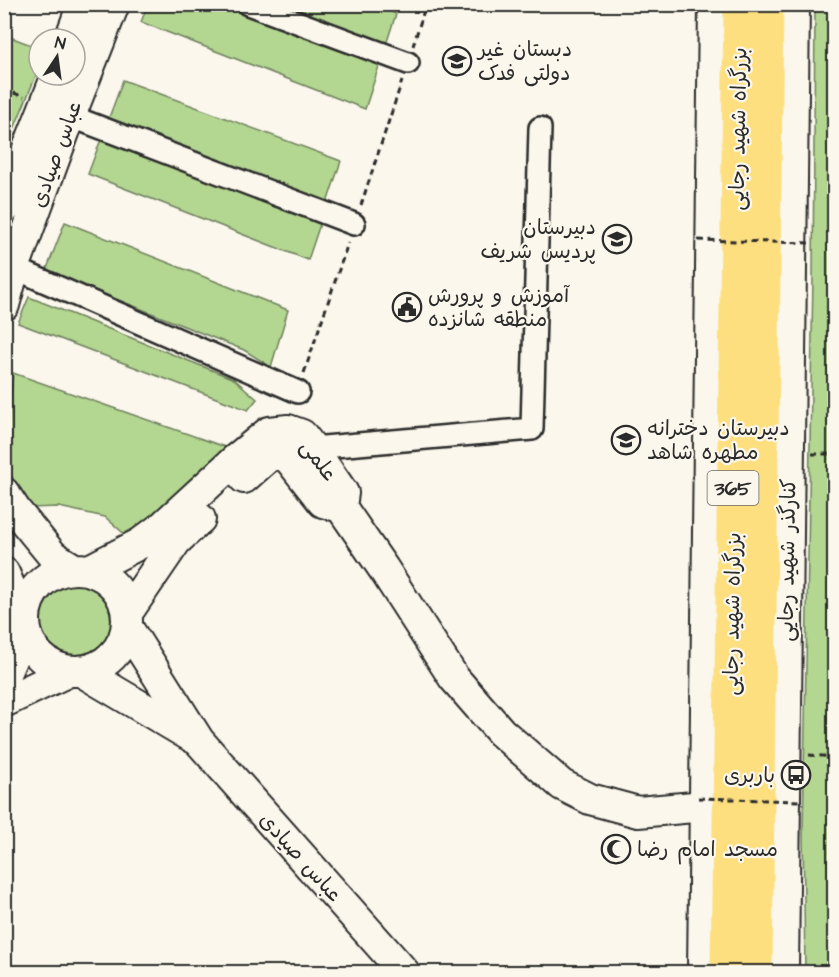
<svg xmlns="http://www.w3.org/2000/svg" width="839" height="977" viewBox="0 0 839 977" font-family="'Architects Daughter','Playpen Sans Arabic',sans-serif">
<rect width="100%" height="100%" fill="#fbf7ec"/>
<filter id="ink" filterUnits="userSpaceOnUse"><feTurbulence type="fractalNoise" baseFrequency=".0167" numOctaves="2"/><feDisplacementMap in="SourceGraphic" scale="12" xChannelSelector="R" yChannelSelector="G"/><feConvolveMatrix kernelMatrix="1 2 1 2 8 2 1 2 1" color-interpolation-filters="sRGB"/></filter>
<g filter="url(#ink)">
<path fill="#b3d691" stroke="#6f805e" stroke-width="1.5" d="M148 4H371L396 14 365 109 141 22Z
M834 4V972H805L803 832 813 278 815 5Z
M5 35 39 48V68L7 146 4 145Z
M123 80 341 161 308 260 88 174Z
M65 222 288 310 271 367 244 350 46 271Z
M29 297 234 379 257 399 248 410 18 323Z
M13 373 231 449 129 538 105 517 59 507 28 508 5 463Z
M38 620a39 39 0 1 1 78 0a39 39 0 1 1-78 0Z"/>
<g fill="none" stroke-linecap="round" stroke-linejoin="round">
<g stroke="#2b2b2b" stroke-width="26">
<path id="street" d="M248 4 408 63
M70 116 354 224
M14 268 298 392
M312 448 532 429 540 128"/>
</g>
<g stroke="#2b2b2b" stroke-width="34">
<path id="secondary" d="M70 39 83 4
M4 209 57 75
M4 305 14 268 70 116 114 4
M244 478 271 454 287 456 323 502 341 507
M4 493 16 511 53 556 74 569
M341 507 383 568 454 678 501 732 562 785 590 799 638 812 705 806
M25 620a51 51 0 1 1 102 0a51 51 0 1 1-102 0Z
M89 570 141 543 162 527 236 459 269 432 288 430 302 435 312 448 343 493 341 507
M4 573 24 620
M127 613 176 541 200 519
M127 627 199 741 404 972
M81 671 194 738
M4 676 25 627
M4 702 69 671
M703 972 714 4
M783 972 794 4"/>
</g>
<g stroke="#2b2b2b" stroke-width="38">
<path id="highway" d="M727 972 740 4
M756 972 767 4"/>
</g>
<path stroke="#2b2b2b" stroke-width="3" stroke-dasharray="6 4.5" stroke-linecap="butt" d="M413 46 426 4
M4 89 24 97
M361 205 402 81
M304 373 348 243
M812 454H834
M809 755 834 757"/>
<use href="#street" stroke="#fbf7ec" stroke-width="21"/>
<use href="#secondary" stroke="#fbf7ec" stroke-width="30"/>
<use href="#highway" stroke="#fddf80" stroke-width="33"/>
<path stroke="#2b2b2b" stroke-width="3" stroke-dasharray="6 4.5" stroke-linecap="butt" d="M698 240 809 243
M698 798 800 801"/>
</g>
</g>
<defs>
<g id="school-ring" transform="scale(1.5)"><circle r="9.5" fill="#fbf7ec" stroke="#2b2b2b" stroke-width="1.5"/><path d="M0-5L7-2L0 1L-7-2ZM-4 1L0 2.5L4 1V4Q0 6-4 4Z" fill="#2b2b2b"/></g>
<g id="civic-ring" transform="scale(1.5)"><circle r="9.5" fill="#fbf7ec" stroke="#2b2b2b" stroke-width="1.5"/><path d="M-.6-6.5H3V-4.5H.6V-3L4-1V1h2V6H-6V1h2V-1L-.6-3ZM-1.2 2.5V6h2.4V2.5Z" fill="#2b2b2b"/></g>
<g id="bus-ring" transform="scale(1.5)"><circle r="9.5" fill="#fbf7ec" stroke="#2b2b2b" stroke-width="1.5"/><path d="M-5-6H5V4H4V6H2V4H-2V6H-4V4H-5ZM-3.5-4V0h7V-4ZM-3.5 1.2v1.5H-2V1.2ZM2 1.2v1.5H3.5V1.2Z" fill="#2b2b2b"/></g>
<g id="mosque-ring" transform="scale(1.5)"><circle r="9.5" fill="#fbf7ec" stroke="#2b2b2b" stroke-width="1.5"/><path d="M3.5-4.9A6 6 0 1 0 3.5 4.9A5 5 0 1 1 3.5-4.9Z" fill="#2b2b2b"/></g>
</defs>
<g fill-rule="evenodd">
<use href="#school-ring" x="457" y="61"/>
<use href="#school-ring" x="617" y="239"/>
<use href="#civic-ring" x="407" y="307"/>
<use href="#school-ring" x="626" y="440"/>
<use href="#bus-ring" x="796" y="775"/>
<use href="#mosque-ring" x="616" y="849"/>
</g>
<g text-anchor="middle" stroke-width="4.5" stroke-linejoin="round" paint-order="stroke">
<rect fill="#fbf7ec" stroke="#696865" stroke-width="1.5" x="707.5" y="471" width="51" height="34" rx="4.5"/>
<g font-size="20" font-weight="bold" fill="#2b2b2b">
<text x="733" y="495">365</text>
</g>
<g font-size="21" fill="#2b2b2b" stroke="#fbf7ec" text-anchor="start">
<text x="478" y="56">دبستان غیر<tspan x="478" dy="24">دولتی فدک</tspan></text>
<text x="596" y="234" text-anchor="end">دبیرستان<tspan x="596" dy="24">پردیس شریف</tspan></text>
<text x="428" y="302">آموزش و پرورش<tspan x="428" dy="24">منطقه شانزده</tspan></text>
<text x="647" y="435">دبیرستان دخترانه<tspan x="647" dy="24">مطهره شاهد</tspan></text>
<text x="775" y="782" text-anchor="end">باربری</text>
<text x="637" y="856">مسجد امام رضا</text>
</g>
<g font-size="21" fill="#2b2b2b" stroke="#fbf7ec">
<text transform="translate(738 129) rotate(-89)" y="7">بزرگراه شهید رجایی</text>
<text transform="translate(56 154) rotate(-70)" y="7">عباس صیادی</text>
<text transform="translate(319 460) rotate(53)" y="7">علمی</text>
<text transform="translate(787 560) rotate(-89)" y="7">کنارگذر شهید رجایی</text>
<text transform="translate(732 614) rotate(-89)" y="7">بزرگراه شهید رجایی</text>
<text transform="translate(301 857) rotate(48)" y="7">عباس صیادی</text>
</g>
</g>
<rect width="839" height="977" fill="none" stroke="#fbf7ec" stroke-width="24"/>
<rect x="12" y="12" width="815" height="953" fill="none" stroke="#2b2b2b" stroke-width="2" filter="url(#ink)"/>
<g transform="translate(57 57) rotate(13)"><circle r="28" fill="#fbf7ec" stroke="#a8a59f" stroke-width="1.5"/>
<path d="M0-4.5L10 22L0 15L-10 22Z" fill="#2b2b2b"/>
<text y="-9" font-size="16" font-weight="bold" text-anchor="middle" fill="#2b2b2b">N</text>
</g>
</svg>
